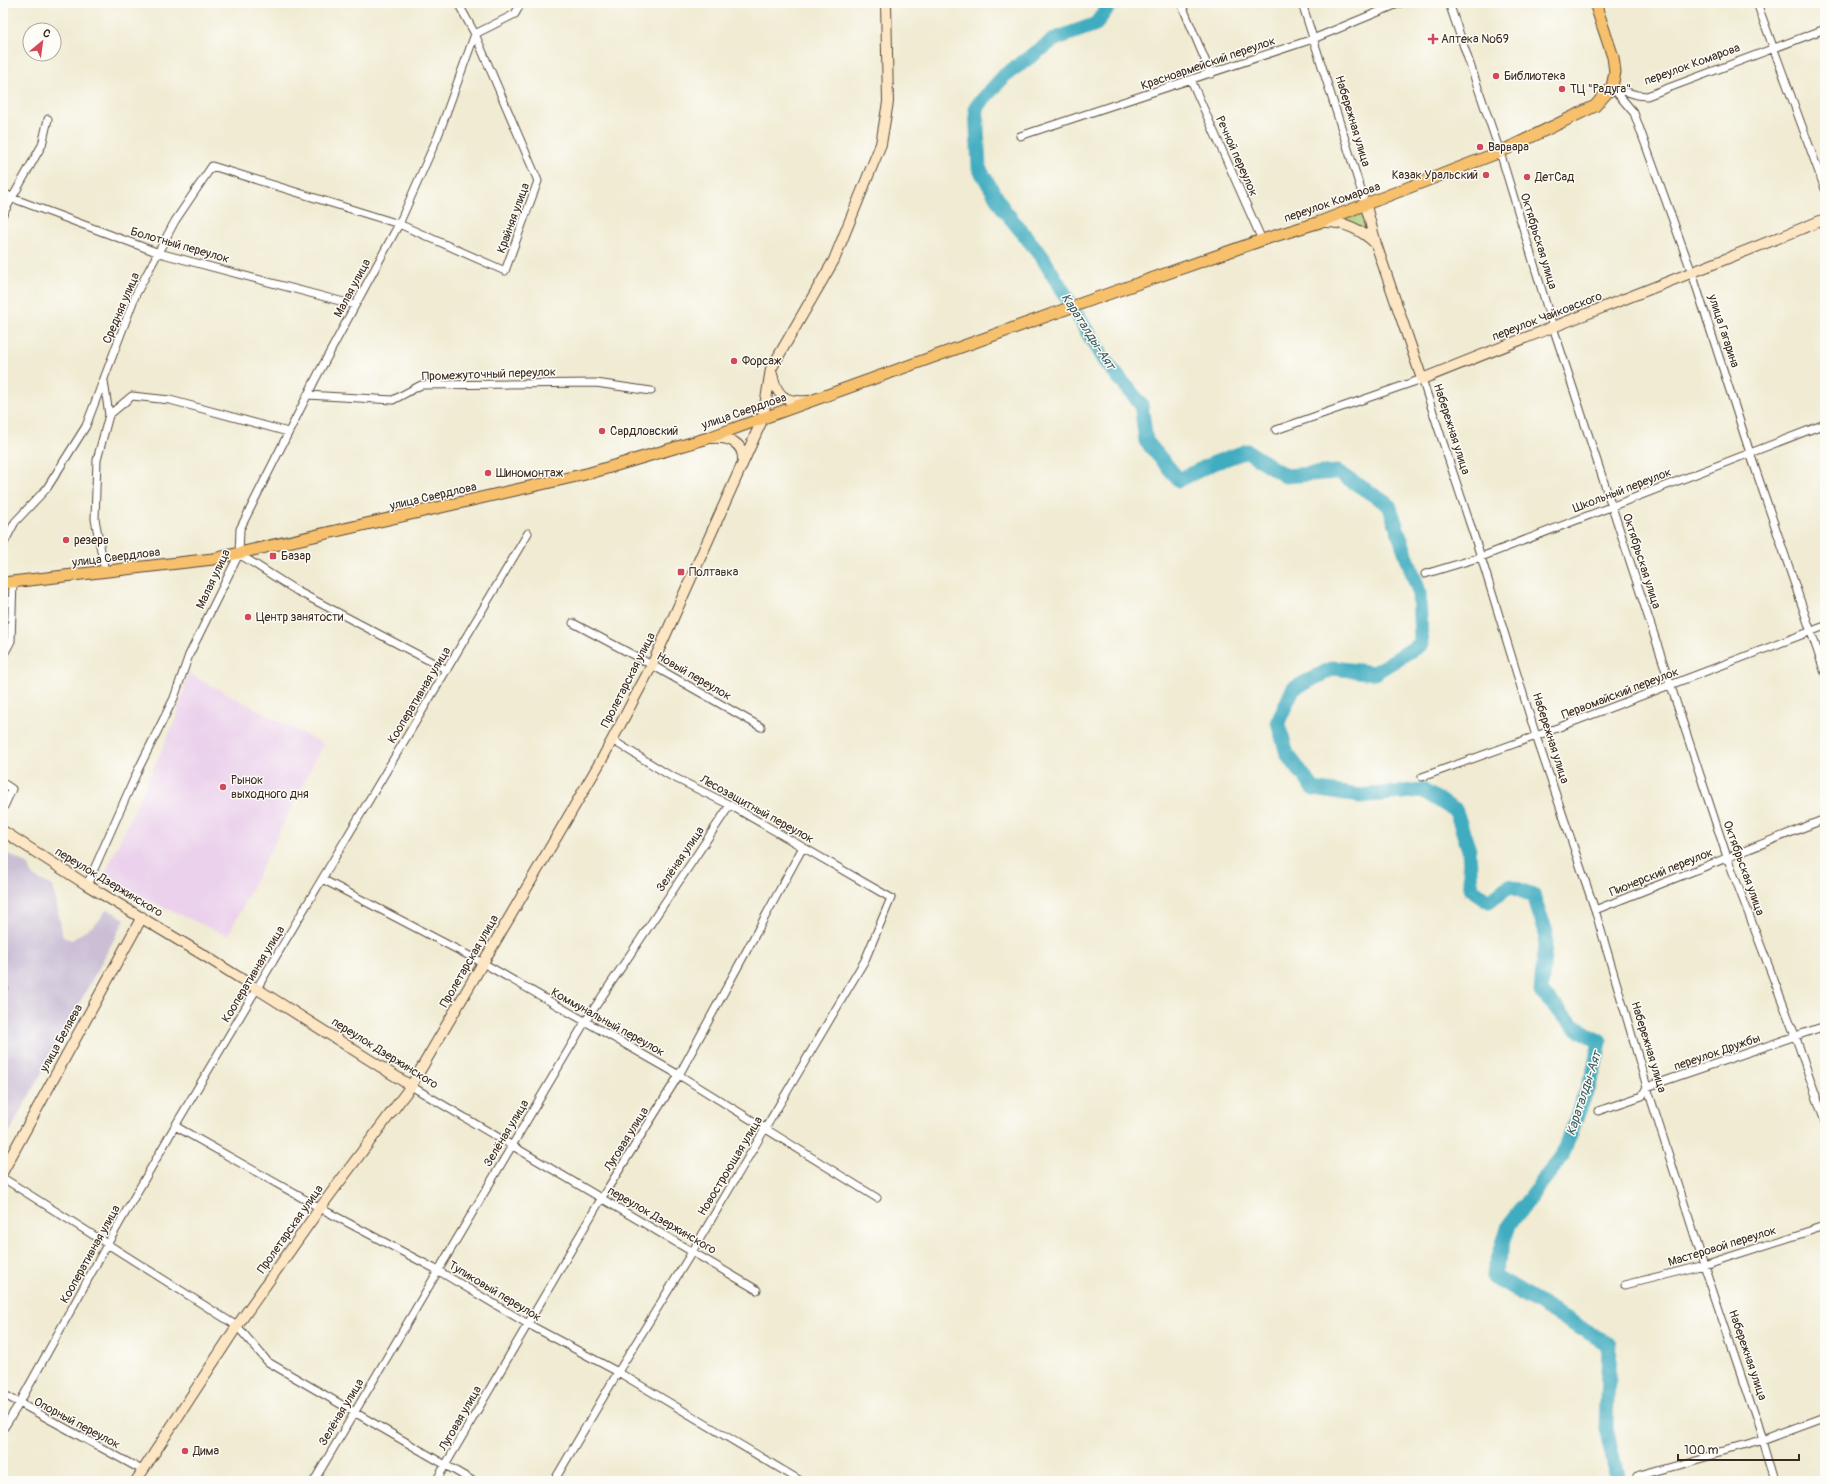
<svg xmlns="http://www.w3.org/2000/svg" width="1828" height="1484" viewBox="0 0 1828 1484" font-family="Pangolin,sans-serif">
<rect width="100%" height="100%" fill="#fdfcf7"/>
<filter id="ink" filterUnits="userSpaceOnUse"><feTurbulence type="fractalNoise" baseFrequency=".025" numOctaves="2"/><feDisplacementMap in="SourceGraphic" scale="8" xChannelSelector="R" yChannelSelector="G"/><feConvolveMatrix kernelMatrix="1 2 1 2 8 2 1 2 1" color-interpolation-filters="sRGB"/></filter>
<filter id="wash" filterUnits="userSpaceOnUse"><feTurbulence type="fractalNoise" baseFrequency=".012" numOctaves="4" result="noise"/><feDisplacementMap in="SourceGraphic" scale="16" xChannelSelector="R" yChannelSelector="G"/><feGaussianBlur stdDeviation="0.9" result="paint"/><feColorMatrix in="noise" values="0 0 0 0 0 0 0 0 0 0 0 0 0 0 0 0 0 1.4 0 .05"/><feComposite in="paint" operator="in"/></filter>
<g filter="url(#wash)">
<rect width="100%" height="100%" fill="#f0ebd2"/>
<path fill="#ebd1ec" d="M188 673 323 744 228 936 102 880 176 719Z"/>
<path fill="#cbbfd6" d="M3 851 29 865 32 876 53 886 63 937 72 940 98 922 107 909 125 919 3 1144Z"/>
<path fill="#a6c972" stroke="#707a48" d="M1361 213 1371 233 1343 219Z"/>
<g fill="none" stroke-linecap="round" stroke-linejoin="round">
<path stroke="#41acc0" stroke-width="15" d="M1111 3 1096 24 1055 39 1005 75 976 107 979 168 1004 210 1041 255 1105 361 1141 404 1146 441 1179 480 1214 463 1247 451 1285 476 1338 472 1389 505 1419 592 1421 644 1374 673 1333 668 1293 689 1278 722 1287 754 1314 789 1360 796 1422 790 1456 811 1469 850 1471 889 1489 901 1509 886 1533 895 1546 932 1541 992 1574 1026 1600 1042 1593 1073 1562 1156 1509 1225 1493 1276 1609 1344 1606 1428 1618 1481"/>
</g>
</g>
<g filter="url(#ink)">
<g fill="none" stroke-linecap="round" stroke-linejoin="round">
<g stroke="#564739" stroke-width="9">
<path id="street" d="M1181 3 1211 74
M1302 3 1366 206
M1449 3 1500 152 1553 327 1727 857 1796 1038 1825 1122
M1757 3 1825 189
M475 34 515 14 521 3
M1191 80 1262 240
M1612 87 1634 113 1692 273 1750 453 1825 673
M1614 88 1637 95 1647 96 1825 29
M1020 136 1313 39 1400 3
M3 192 12 198 159 253 355 305
M3 214 42 145 48 119
M104 381 109 415 97 460 95 519 105 572
M307 395 393 400 421 385 596 383 651 391
M109 415 132 396 170 400 288 432
M1276 430 1422 379 1481 557 1536 736 1595 910 1647 1087 1704 1265 1763 1440 1775 1481
M3 545 15 522 47 488 86 426 136 294 175 221 212 166 399 224 505 271 538 181 475 34 458 3
M239 554 297 591 447 670
M1425 574 1481 557 1825 424
M573 623 652 665 761 727
M3 656 11 641 13 582
M1422 777 1536 736 1825 626
M3 783 12 789 3 809
M322 879 483 963 679 1075 877 1198
M87 885 138 770 174 698 189 655 239 554 240 529 316 378 399 224 438 136 475 34
M1595 910 1825 819
M411 1086 757 1290
M1598 1111 1642 1096 1647 1087 1825 1026
M175 1126 320 1208 437 1270 528 1324 618 1372 801 1481
M3 1178 237 1326 268 1362 473 1481
M1625 1285 1704 1265 1825 1226
M3 1394 142 1470
M3 1429 19 1404 108 1243 175 1126 528 533
M1635 1476 1763 1440 1825 1417
M314 1481 585 1022 730 805
M436 1481 601 1199 679 1075 803 847
M554 1481 618 1372 692 1252 865 960 891 898 730 805 669 775 612 740"/>
</g>
<g stroke="#564739" stroke-width="12">
<path id="secondary" d="M1366 206 1376 244 1422 379C1556 325 1691 274 1825 219
M1322 222C1344 221 1361 229 1376 244
M772 374C776 395 785 403 807 401
M712 438C728 437 744 442 743 461
M3 831 87 885 205 956 411 1086
M3 1171 142 917
M136 1481 237 1326 320 1208 411 1086 602 759 652 665 763 418 771 369 834 260 881 144 888 102 886 3"/>
</g>
<g stroke="#564739" stroke-width="13">
<path id="primary" d="M3 583 213 559 590 473 708 438 1105 295 1262 240 1320 222 1500 152 1595 106 1612 87 1615 72 1613 57 1595 3"/>
</g>
<use href="#street" stroke="#fff" stroke-width="7"/>
<use href="#secondary" stroke="#fce6c4" stroke-width="10"/>
<use href="#primary" stroke="#f7c06c" stroke-width="11"/>
<path stroke="#3b2a1e" stroke-width="2.5" stroke-dasharray="6 3" stroke-linecap="butt" d="M3 986 9 989"/>
</g>
</g>
<g fill="#d1495b" stroke="#fdfcf7" stroke-width="1.5">
<path d="M1431 33h4v4h4v4h-4v4h-4v-4h-4v-4h4z"/>
<circle cx="1496" cy="76" r="4"/>
<circle cx="1562" cy="89" r="4"/>
<circle cx="1480" cy="147" r="4"/>
<circle cx="1486" cy="175" r="4"/>
<circle cx="1527" cy="177" r="4"/>
<circle cx="734" cy="361" r="4"/>
<circle cx="602" cy="431" r="4"/>
<circle cx="488" cy="473" r="4"/>
<circle cx="66" cy="540" r="4"/>
<rect x="269" y="552" width="8" height="8" rx="2"/>
<rect x="677" y="568" width="8" height="8" rx="2"/>
<circle cx="248" cy="617" r="4"/>
<circle cx="223" cy="787" r="4"/>
<circle cx="185" cy="1451" r="4"/>
</g>
<g text-anchor="middle" stroke-width="3" stroke-linejoin="round" paint-order="stroke">
<g font-size="12" fill="#3b2a1e" stroke="#fdfcf7" text-anchor="start">
<text x="1441" y="43">Аптека №69</text>
<text x="1504" y="80">Библиотека</text>
<text x="1570" y="93">ТЦ "Радуга"</text>
<text x="1488" y="151">Варвара</text>
<text x="1478" y="179" text-anchor="end">Казак Уральский</text>
<text x="1535" y="181">ДетСад</text>
<text x="742" y="365">Форсаж</text>
<text x="610" y="435">Сврдловский</text>
<text x="496" y="477">Шиномонтаж</text>
<text x="74" y="544">резерв</text>
<text x="281" y="560">Базар</text>
<text x="689" y="576">Полтавка</text>
<text x="256" y="621">Центр занятости</text>
<text x="231" y="784">Рынок<tspan x="231" dy="14">выходного дня</tspan></text>
<text x="193" y="1455">Дима</text>
</g>
<g font-size="12" fill="#3b2a1e" stroke="#fdfcf7">
<text transform="translate(1208 63) rotate(-19)" y="4">Красноармейский переулок</text>
<text transform="translate(1692 64) rotate(-20)" y="4">переулок Комарова</text>
<text transform="translate(1353 121) rotate(73)" y="4">Набережная улица</text>
<text transform="translate(1237 156) rotate(66)" y="4">Речной переулок</text>
<text transform="translate(1332 202) rotate(-19)" y="4">переулок Комарова</text>
<text transform="translate(513 218) rotate(-70)" y="4">Крайняя улица</text>
<text transform="translate(1539 241) rotate(73)" y="4">Октябрьская улица</text>
<text transform="translate(180 245) rotate(16)" y="4">Болотный переулок</text>
<text transform="translate(352 288) rotate(-62)" y="4">Малая улица</text>
<text transform="translate(121 308) rotate(-67)" y="4">Средняя улица</text>
<text transform="translate(1547 316) rotate(-21)" y="4">переулок Чайковского</text>
<text transform="translate(1724 331) rotate(72)" y="4">улица Гагарина</text>
<text transform="translate(489 374) rotate(-2)" y="4">Промежуточный переулок</text>
<text transform="translate(744 411) rotate(-19)" y="4">улица Свердлова</text>
<text transform="translate(1452 429) rotate(72)" y="4">Набережная улица</text>
<text transform="translate(1622 490) rotate(-21)" y="4">Школьный переулок</text>
<text transform="translate(433 496) rotate(-13)" y="4">улица Свердлова</text>
<text transform="translate(116 557) rotate(-7)" y="4">улица Свердлова</text>
<text transform="translate(1642 561) rotate(72)" y="4">Октябрьская улица</text>
<text transform="translate(213 579) rotate(-65)" y="4">Малая улица</text>
<text transform="translate(694 676) rotate(30)" y="4">Новый переулок</text>
<text transform="translate(628 680) rotate(-63)" y="4">Пролетарская улица</text>
<text transform="translate(1620 693) rotate(-21)" y="4">Первомайский переулок</text>
<text transform="translate(419 695) rotate(-59)" y="4">Кооперативная улица</text>
<text transform="translate(1551 738) rotate(72)" y="4">Набережная улица</text>
<text transform="translate(757 809) rotate(29)" y="4">Лесозащитный переулок</text>
<text transform="translate(680 859) rotate(-56)" y="4">Зелёная улица</text>
<text transform="translate(1744 868) rotate(70)" y="4">Октябрьская улица</text>
<text transform="translate(1661 872) rotate(-22)" y="4">Пионерский переулок</text>
<text transform="translate(109 882) rotate(31)" y="4">переулок Дзержинского</text>
<text transform="translate(469 961) rotate(-60)" y="4">Пролетарская улица</text>
<text transform="translate(253 974) rotate(-59)" y="4">Кооперативная улица</text>
<text transform="translate(608 1022) rotate(29)" y="4">Коммунальный переулок</text>
<text transform="translate(61 1038) rotate(-61)" y="4">улица Беляева</text>
<text transform="translate(1649 1047) rotate(73)" y="4">Набережная улица</text>
<text transform="translate(1717 1052) rotate(-19)" y="4">переулок Дружбы</text>
<text transform="translate(385 1053) rotate(32)" y="4">переулок Дзержинского</text>
<text transform="translate(506 1133) rotate(-59)" y="4">Зелёная улица</text>
<text transform="translate(626 1139) rotate(-58)" y="4">Луговая улица</text>
<text transform="translate(730 1166) rotate(-59)" y="4">Новостроющая улица</text>
<text transform="translate(662 1220) rotate(30)" y="4">переулок Дзержинского</text>
<text transform="translate(290 1229) rotate(-55)" y="4">Пролетарская улица</text>
<text transform="translate(1722 1246) rotate(-17)" y="4">Мастеровой переулок</text>
<text transform="translate(90 1254) rotate(-61)" y="4">Кооперативная улица</text>
<text transform="translate(495 1291) rotate(31)" y="4">Тупиковый переулок</text>
<text transform="translate(1748 1355) rotate(71)" y="4">Набережная улица</text>
<text transform="translate(341 1412) rotate(-59)" y="4">Зелёная улица</text>
<text transform="translate(460 1418) rotate(-60)" y="4">Луговая улица</text>
<text transform="translate(77 1423) rotate(28)" y="4">Опорный переулок</text>
</g>
<g font-size="13" font-style="italic" fill="#3d5e5f" stroke="#fdfcf7">
<text transform="translate(1089 331) rotate(57)" y="5">Караталды-Аят</text>
<text transform="translate(1583 1093) rotate(-72)" y="5">Караталды-Аят</text>
</g>
</g>
<rect width="1828" height="1484" fill="none" stroke="#fdfcf7" stroke-width="16"/>
<g transform="translate(42 42) rotate(29)"><circle r="19" fill="#fdfcf7" stroke="#afa8a0"/>
<path d="M0-3L7 15L0 10L-7 15Z" fill="#d1495b"/>
<text y="-6" font-size="11" font-weight="bold" text-anchor="middle" fill="#3b2a1e">С</text>
</g>
<path d="M1678 1454v6h121v-6" fill="none" stroke="#3b2a1e" stroke-width="2"/>
<text x="1684" y="1454" font-size="12" fill="#3b2a1e" stroke="#fdfcf7" stroke-width="3" paint-order="stroke">100 m</text>
</svg>
